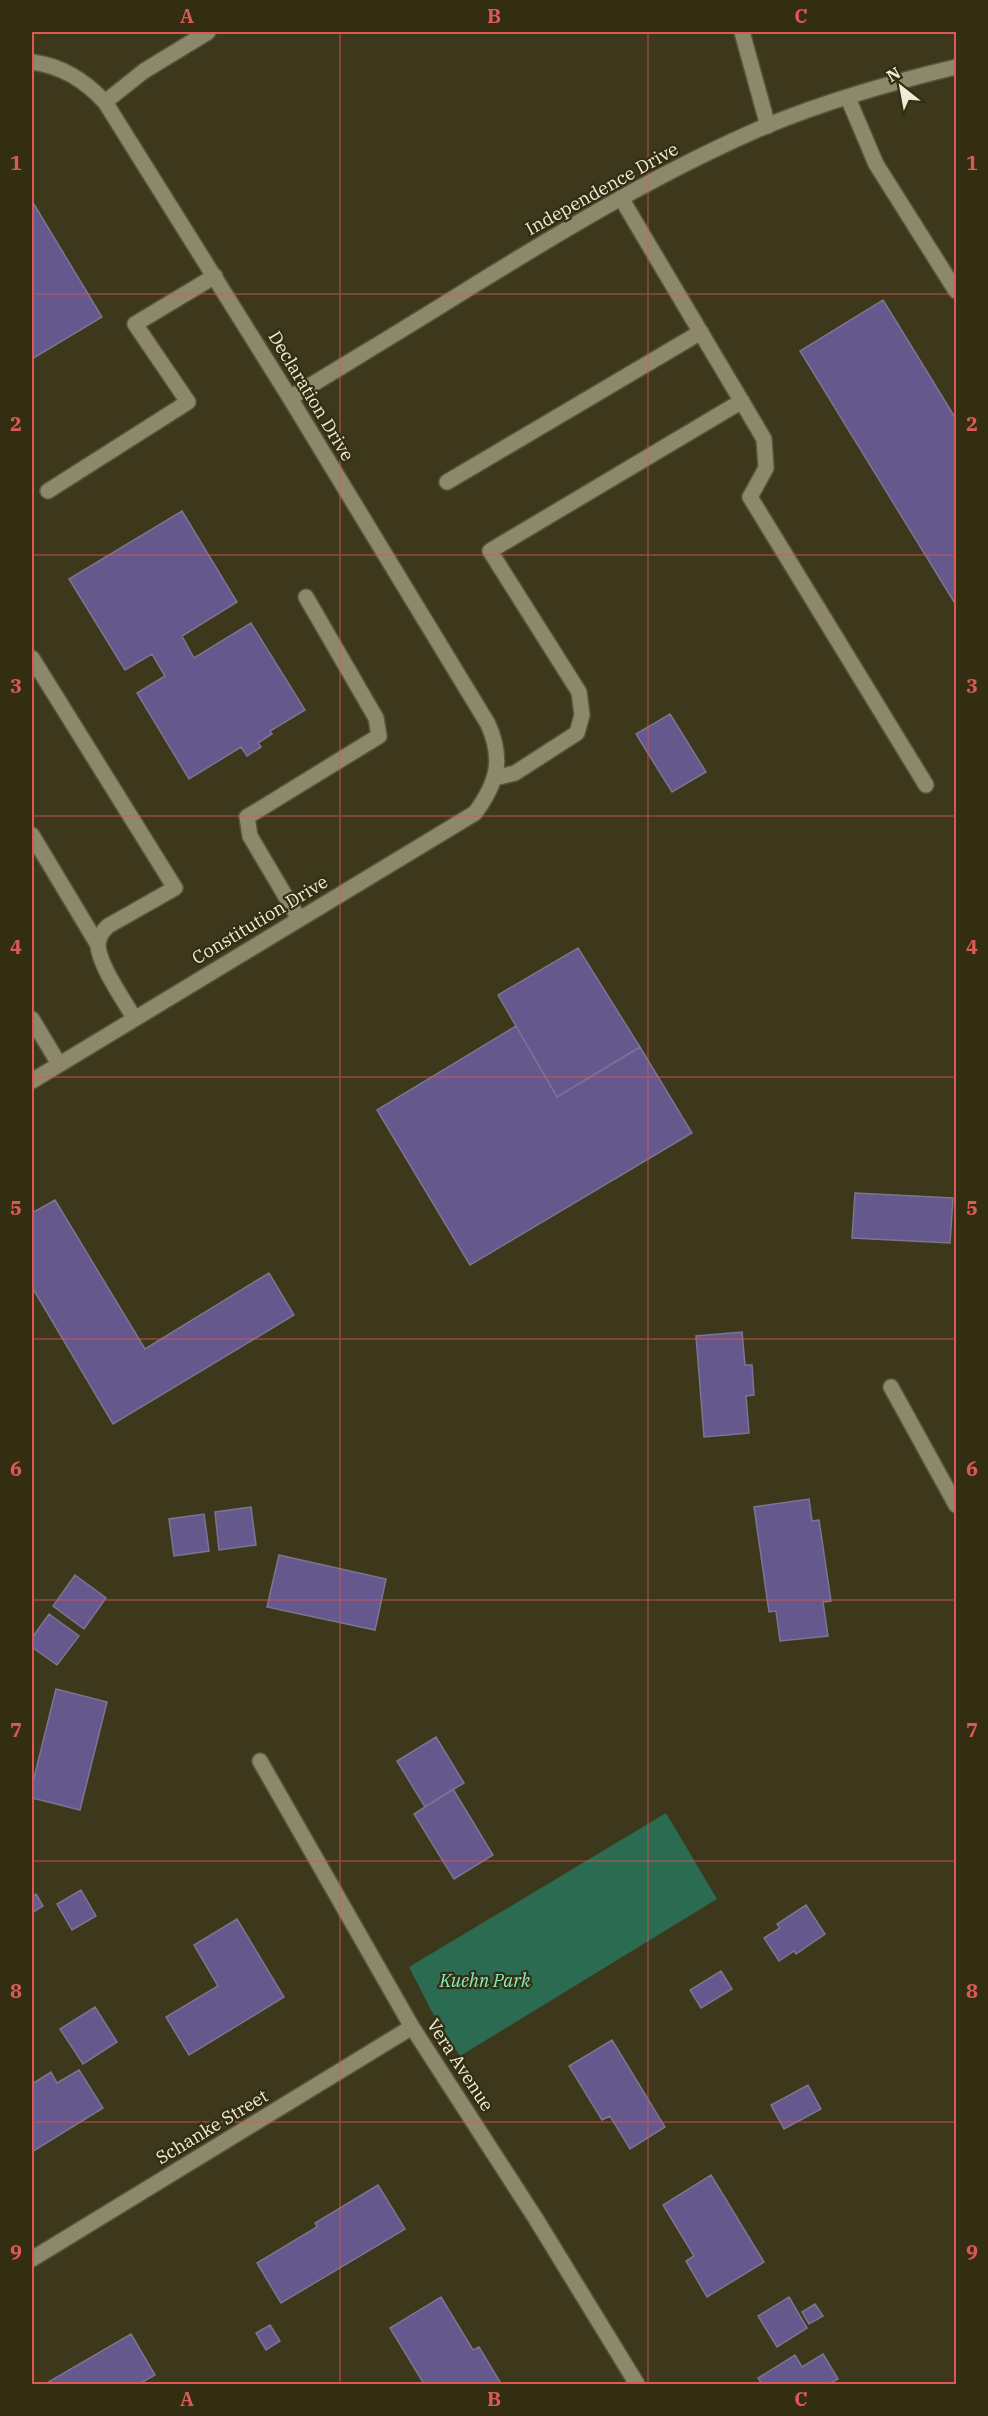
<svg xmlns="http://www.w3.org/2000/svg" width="988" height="2416" viewBox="0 0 988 2416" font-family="'IBM Plex Serif',serif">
<rect width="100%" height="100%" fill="#3d381c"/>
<path fill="#2b6b51" d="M666 1813 717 1899 460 2056 431 2010 409 1967Z"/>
<path fill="#65588d" stroke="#7b7592" stroke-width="1.5" d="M32 201 102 317 32 359Z
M883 300 956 419V605L800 351Z
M182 511 237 602 182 636 194 658 251 623 305 710 270 731 272 734 258 743 261 747 247 756 241 747 189 779 137 693 165 676 152 654 125 670 69 579Z
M670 714 706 772 672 792 636 734Z
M578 948 640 1047 557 1097 498 995Z
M516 1026 557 1097 640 1047 692 1133 470 1265 377 1110Z
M855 1193 953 1198 950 1243 852 1238Z
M55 1200 145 1349 269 1273 294 1315 113 1424 32 1287V1213Z
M742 1332 745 1365H752L754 1395 746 1396 749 1433 704 1437 696 1336Z
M809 1499 812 1521 819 1520 831 1601 823 1602 828 1636 780 1641 776 1611 769 1612 754 1507Z
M251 1507 256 1545 219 1550 215 1512Z
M204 1514 209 1551 174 1556 169 1519Z
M279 1555 386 1579 375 1630 267 1607Z
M75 1575 106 1598 84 1629 53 1606Z
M49 1614 79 1636 57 1665 32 1647V1638Z
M56 1689 107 1702 80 1810 32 1798V1786Z
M436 1737 464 1783 425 1807 397 1761Z
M453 1789 493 1855 454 1879 414 1814Z
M81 1890 96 1916 72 1930 57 1904Z
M36 1894 43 1906 32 1913V1897Z
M806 1905 825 1934 796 1954 794 1951 779 1961 764 1938 780 1928 777 1924Z
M237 1919 284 1997 189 2055 166 2017 218 1986 194 1945Z
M721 1971 732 1989 701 2008 690 1990Z
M95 2007 117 2042 83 2064 60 2029Z
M612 2040 665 2127 630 2149 610 2116 602 2120 569 2066Z
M79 2070 103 2108 32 2152V2084L51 2072 57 2083Z
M808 2085 821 2109 784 2129 771 2105Z
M711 2175 764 2262 707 2297 686 2261 694 2256 663 2205Z
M378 2185 405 2229 281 2303 257 2263 317 2227 315 2223Z
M441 2297 473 2350 479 2347 500 2382 496 2384H424L390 2328Z
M789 2297 807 2328 777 2347 758 2316Z
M815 2304 823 2316 809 2324 802 2312Z
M270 2325 280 2341 266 2350 256 2333Z
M131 2334 155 2375 139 2384H45Z
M823 2354 838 2379 829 2384H762L758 2378 795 2355 802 2367Z"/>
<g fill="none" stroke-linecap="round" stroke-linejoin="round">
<g stroke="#59543c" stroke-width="18">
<path id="service" d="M742 32 768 126
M848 98 876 164 956 291
M105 102 144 71 208 32
M621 198 764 439 766 468 750 497 926 785
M447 482 701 332
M48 491 188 402 135 324 215 276
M32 658 175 888 108 926C102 932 98 937 98 946 100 967 124 1000 134 1018
M495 778 515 773 577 733 582 715 579 692 490 551 742 401
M32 835 98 945
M299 919 250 836 247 817 379 736 376 718 306 597
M32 1019 59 1064"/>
</g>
<g stroke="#59543c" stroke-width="18">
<path id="minor" d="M32 62C62 66 84 80 105 102L290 398 488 724C504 760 497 783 475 813L32 1081
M290 398C352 360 414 323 476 284 570 226 664 170 766 126 827 101 893 82 956 67
M891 1387 956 1505
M260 1761 412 2027 536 2219 637 2384
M32 2259 412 2027"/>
</g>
<use href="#service" stroke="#8d886a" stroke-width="15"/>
<use href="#minor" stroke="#8d886a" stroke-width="15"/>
</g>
<path fill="none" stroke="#dc5955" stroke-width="1.5" stroke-opacity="0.55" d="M340 32V2384M648 32V2384M32 294H956M32 555H956M32 816H956M32 1077H956M32 1339H956M32 1600H956M32 1861H956M32 2122H956"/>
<g text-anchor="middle" stroke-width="4.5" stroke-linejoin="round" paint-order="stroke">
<g font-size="18" fill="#eeebdb" stroke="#332e12">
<text transform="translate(602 189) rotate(-29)" y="6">Independence Drive</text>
<text transform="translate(311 396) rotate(59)" y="6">Declaration Drive</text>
<text transform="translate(260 920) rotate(-31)" y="6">Constitution Drive</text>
<text transform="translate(460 2065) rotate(57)" y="6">Vera Avenue</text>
<text transform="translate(212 2127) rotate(-31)" y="6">Schanke Street</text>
</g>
<g font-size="18" font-style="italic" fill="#88ecc0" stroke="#332e12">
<text x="485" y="1987">Kuehn Park</text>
</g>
</g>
<rect width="988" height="2416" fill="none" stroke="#332e12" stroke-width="66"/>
<g transform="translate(901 87) rotate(329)" stroke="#332e12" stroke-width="4.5" paint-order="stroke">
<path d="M0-4.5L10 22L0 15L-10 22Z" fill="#eeebdb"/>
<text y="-9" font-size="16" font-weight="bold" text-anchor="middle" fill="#eeebdb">N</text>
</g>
<rect x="33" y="33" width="922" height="2350" fill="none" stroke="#dc5955" stroke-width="2"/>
<g font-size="20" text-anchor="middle" font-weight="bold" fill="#dc5955">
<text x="187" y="23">A</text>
<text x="494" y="23">B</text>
<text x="801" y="23">C</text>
<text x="16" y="170">1</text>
<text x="972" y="170">1</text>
<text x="16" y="431">2</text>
<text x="972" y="431">2</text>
<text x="16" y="693">3</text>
<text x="972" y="693">3</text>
<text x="16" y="954">4</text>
<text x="972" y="954">4</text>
<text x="16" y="1215">5</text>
<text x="972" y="1215">5</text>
<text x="16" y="1476">6</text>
<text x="972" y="1476">6</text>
<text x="16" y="1737">7</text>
<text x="972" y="1737">7</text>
<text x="16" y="1998">8</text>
<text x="972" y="1998">8</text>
<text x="16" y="2259">9</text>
<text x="972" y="2259">9</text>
<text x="187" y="2406">A</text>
<text x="494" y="2406">B</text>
<text x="801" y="2406">C</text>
</g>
</svg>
